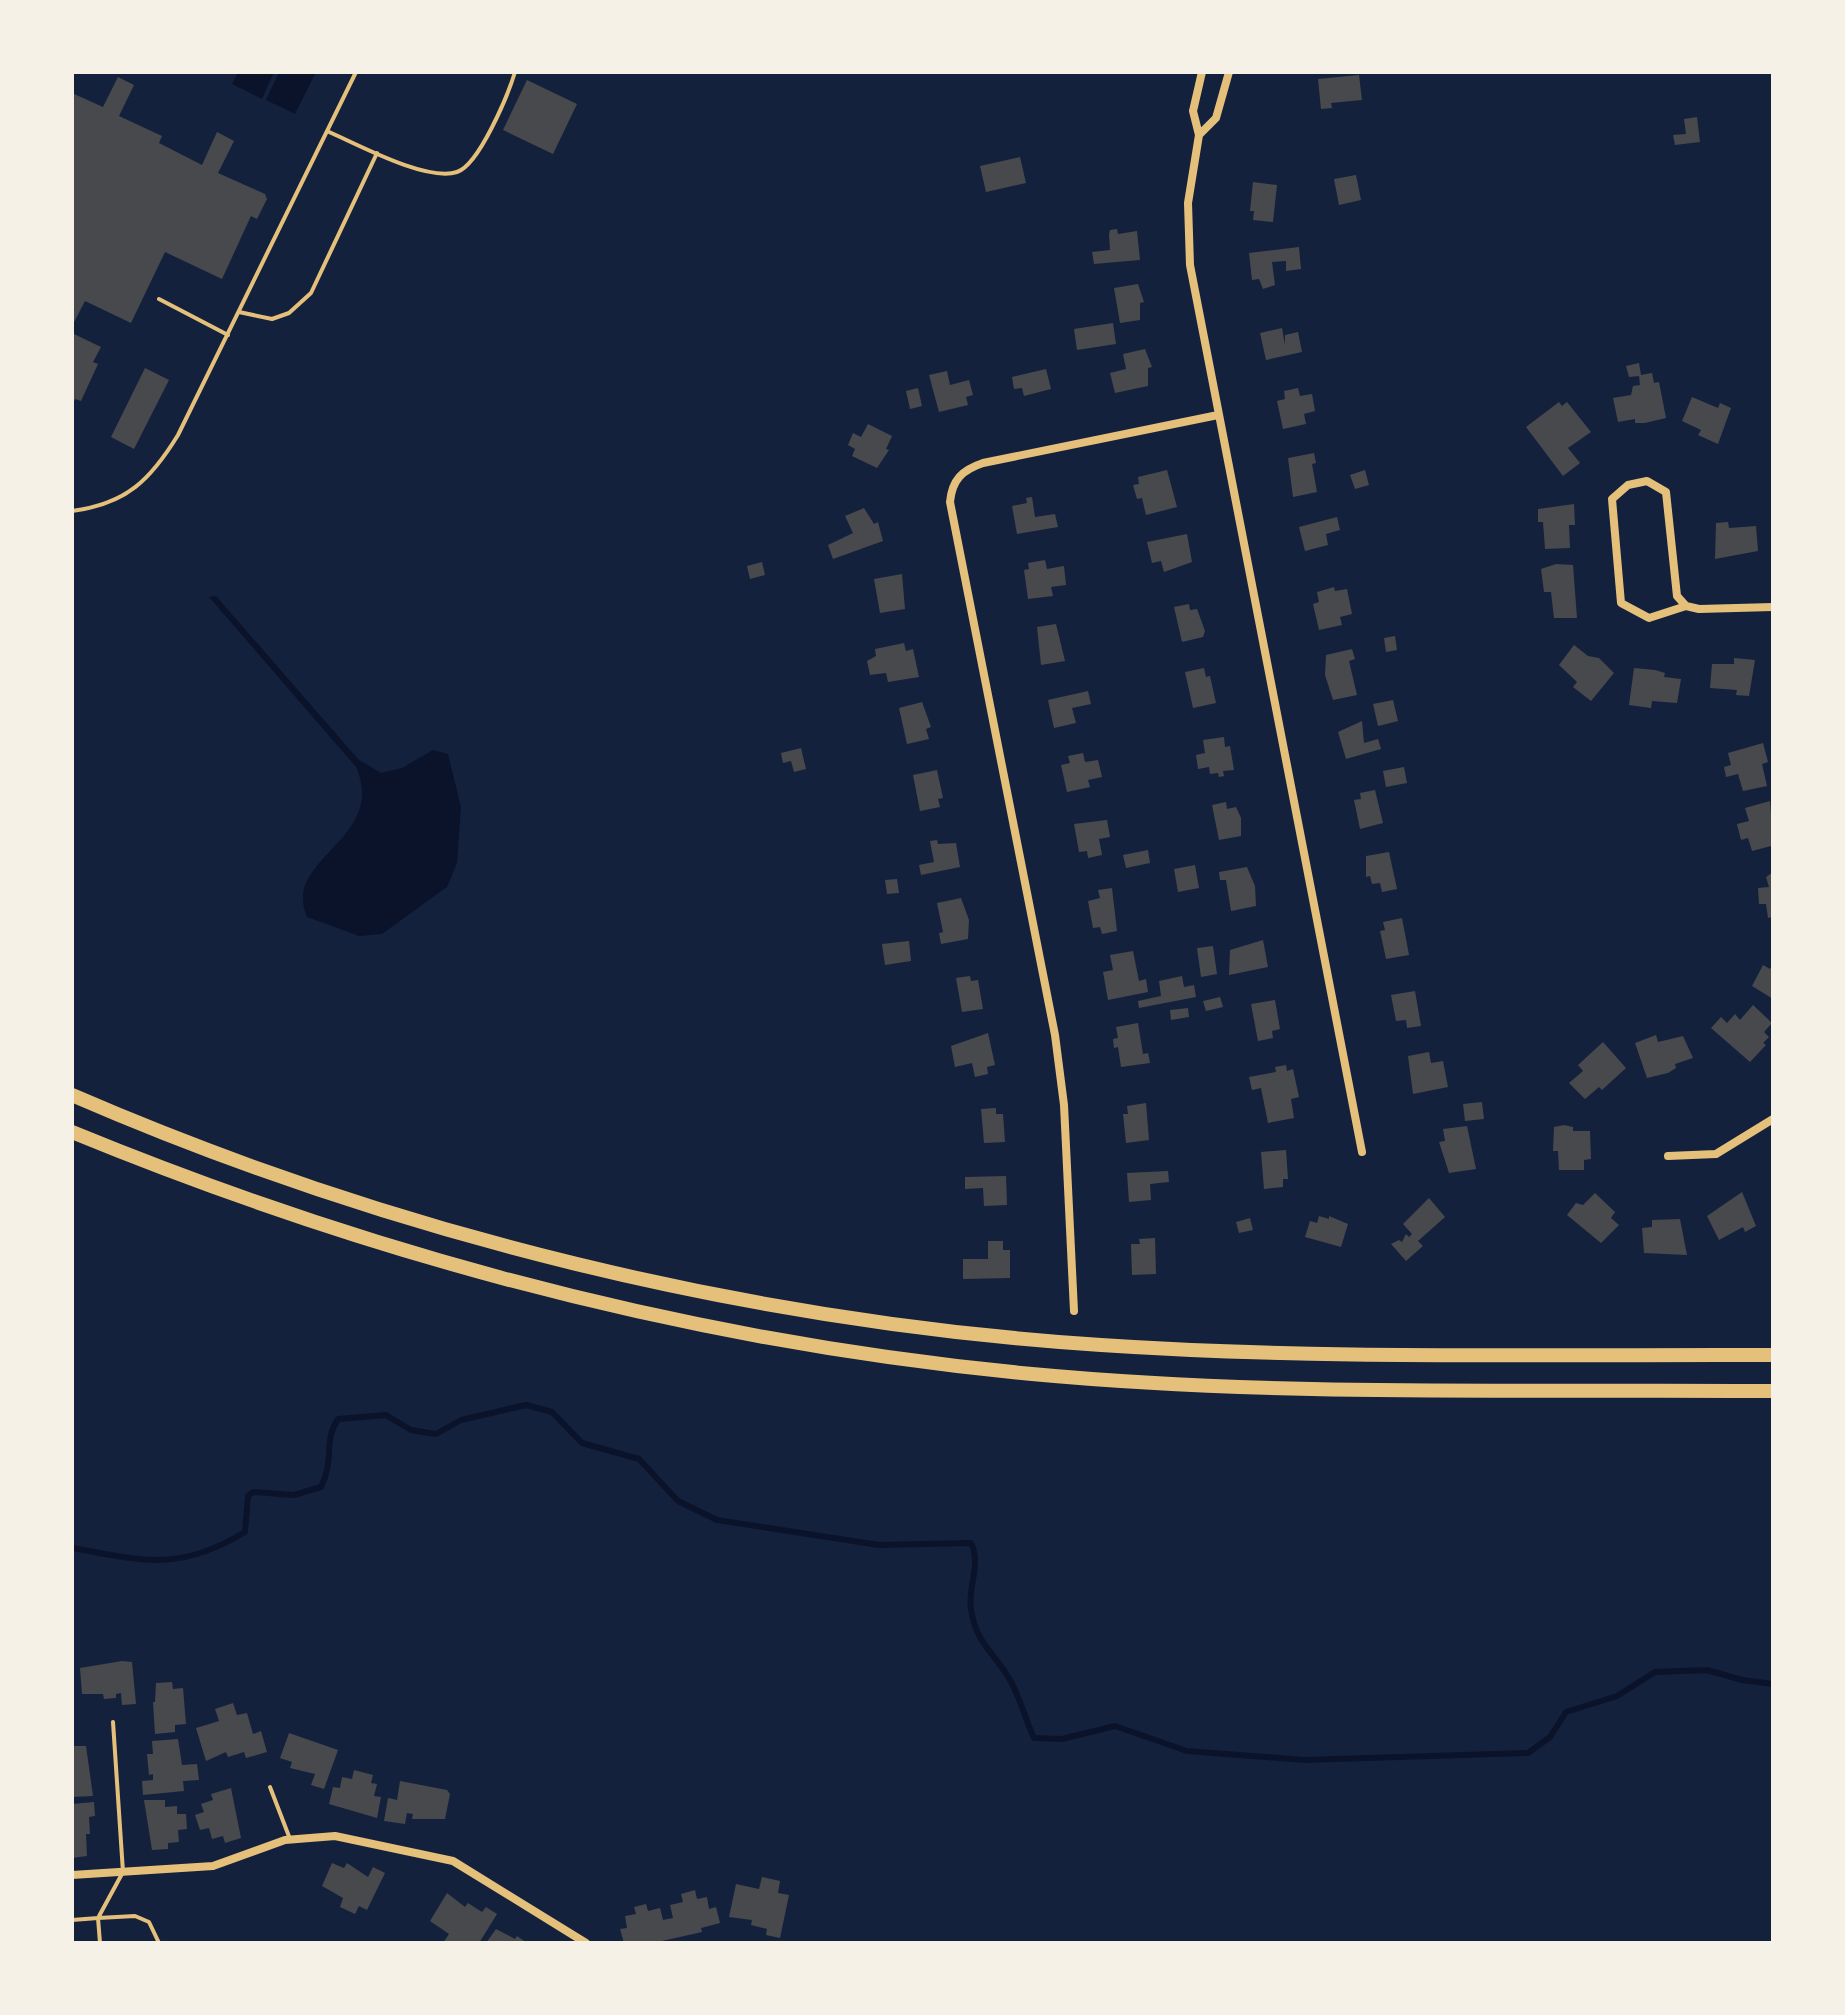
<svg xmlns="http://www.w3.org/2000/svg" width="1845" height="2015" viewBox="0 0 1845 2015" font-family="Karla,sans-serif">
<rect width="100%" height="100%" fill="#14213d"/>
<path fill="#0b132b" d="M238 72H274L262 99 232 84Z
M279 72H316L295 114 266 100Z
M216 596 358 759 381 773 402 768 433 750 448 754 461 807 457 863 447 887 382 934 359 936 307 917C281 858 388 840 356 767L209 597Z"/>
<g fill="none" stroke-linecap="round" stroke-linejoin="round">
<path stroke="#0b132b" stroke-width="6" d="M72 1548C144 1561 179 1572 245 1532L248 1496 253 1492 294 1495 321 1487C335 1459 323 1441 338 1419L386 1415 411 1430 436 1434 461 1420 526 1405 552 1412 582 1443 639 1459 678 1501 717 1520 879 1545 971 1543C982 1565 967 1587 971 1610 977 1645 994 1652 1010 1680 1020 1697 1025 1719 1034 1738L1062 1739 1115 1726 1187 1751 1305 1760 1528 1753 1550 1737 1566 1712 1617 1696 1655 1672 1707 1670 1742 1680 1773 1684"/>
</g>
<path fill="#48494c" d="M1359 75 1362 100 1331 103 1332 108 1321 109 1318 79Z
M118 77 134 85 119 116 162 136 159 143 202 165 217 132 234 141 218 173 265 194 267 199 257 219 251 216 222 279 165 252 131 323 85 301 72 326V93L103 107Z
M527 80 577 104 553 154 503 130Z
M1697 117 1700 142 1675 145 1673 135 1686 134 1684 119Z
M1020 157 1026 183 986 192 980 166Z
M1356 175 1361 200 1339 205 1334 179Z
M1253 182 1277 185 1273 222 1253 220 1254 211H1250Z
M1117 229 1118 234 1137 231 1140 260 1094 264 1092 252 1110 250 1109 234 1110 230Z
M1299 247 1301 269 1286 271V261L1272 262 1275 285 1263 289 1259 279 1252 280 1249 253Z
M1138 284 1144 302 1140 303V320L1120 323 1114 288Z
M1113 323 1116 344 1077 350 1074 329Z
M1282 328 1285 345V335L1298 332 1302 352 1266 360 1260 333Z
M72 333 101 347 93 362 98 364 81 401 75 399 72 406Z
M1145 349 1152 367 1148 368V386L1115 393 1110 373 1126 369 1123 354Z
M1639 363 1641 375 1652 373 1654 383 1659 382 1666 418 1645 423H1635V419L1618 422 1613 398 1631 395 1633 386 1640 385 1639 376 1629 377 1626 366Z
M145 368 169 380 134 449 111 437Z
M1046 369 1051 389 1024 396 1022 388 1014 389 1012 377Z
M947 371 950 385 969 380 973 395 966 397 968 405 939 412 929 375Z
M918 388 922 406 910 409 906 391Z
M1298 388 1300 396 1312 394 1315 411 1304 414 1306 424 1283 429 1277 401 1285 399 1284 391Z
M1692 397 1718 408 1720 403 1731 408 1718 444 1698 435 1701 430 1682 421Z
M1559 402 1562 406 1567 402 1591 432 1568 448 1580 463 1563 476 1526 427Z
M868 424 892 436 886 449 889 450 877 468 852 456 855 449 848 445 853 433 861 437Z
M1314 453 1316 463 1312 464 1317 492 1293 497 1288 458Z
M1167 470 1177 507 1146 515 1142 498 1137 499 1133 485 1139 484 1138 477Z
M1365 470 1369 485 1355 489 1350 475Z
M1032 497 1035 517 1055 514 1058 527 1017 534 1012 506 1027 503 1026 498Z
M1574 504 1575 525H1569L1570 548 1545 549 1543 522H1538V509Z
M864 508 874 524 878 522 883 541 833 559 828 545 853 533 845 516Z
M1337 517 1340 530 1326 534 1328 545 1305 551 1299 527Z
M1728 522 1729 528 1756 526 1758 551 1715 559 1716 523Z
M1187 534 1192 562 1164 572 1161 561 1152 563 1147 542Z
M1045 560 1047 569 1064 566 1066 585 1051 587 1053 596 1028 599 1024 570 1029 569 1028 563Z
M762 562 765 575 750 579 747 566Z
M1556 564 1573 565 1577 618H1554L1551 592H1544L1541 569Z
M902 574 905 609 880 613 874 579Z
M1334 587 1335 591 1347 589 1352 614 1340 617 1342 625 1319 630 1313 604 1319 602 1317 592Z
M1189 604 1190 610 1197 609 1205 631 1203 637 1182 642 1174 607Z
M1056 624 1065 661 1041 665 1037 627Z
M1395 636 1397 650 1386 652 1384 638Z
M904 643 906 651 913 649 919 677 888 682 886 673 870 675 867 661 876 656 875 649Z
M1574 645 1588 656 1599 658 1614 673 1591 701 1573 687 1577 682 1559 665Z
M1352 649 1355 659 1349 661 1357 695 1333 700 1325 675 1326 655Z
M1734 658 1755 660 1749 696 1736 695 1737 690 1710 688 1712 664H1734Z
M1204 668 1206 677 1210 676 1216 703 1193 708 1185 672Z
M1634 668 1655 670 1665 673 1664 677 1681 679 1677 703 1652 701 1651 708 1629 705Z
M1088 691 1091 704 1072 708 1076 723 1054 728 1048 700Z
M1393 700 1398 721 1378 726 1373 704Z
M922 702 931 727 926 729 929 739 907 744 899 708Z
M1362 721 1364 743 1378 739 1381 749 1346 759 1338 732Z
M1224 737 1225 747 1230 746 1234 770 1223 771 1224 776 1219 777 1218 773 1210 774 1209 767 1198 769 1196 755 1205 753 1203 740Z
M1763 743 1768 762 1762 764 1767 786 1743 791 1738 774 1726 777 1724 767 1731 765 1728 753Z
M801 748 806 769 794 772 791 761 783 763 781 753Z
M1083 753 1085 762 1098 760 1102 777 1088 780 1090 787 1067 792 1061 765 1070 763 1068 756Z
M1404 767 1407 783 1386 787 1383 771Z
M937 770 943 798 938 799 940 807 920 811 913 775Z
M1375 790 1383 823 1360 829 1354 800 1361 799 1360 793Z
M1770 801 1773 841 1771 846 1752 851 1748 838 1741 840 1737 824 1749 821 1745 808Z
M1226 802 1227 809 1236 807 1241 818V836L1219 840 1212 805Z
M1107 820 1110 837 1099 839 1102 855 1088 858 1087 851 1079 852 1074 824Z
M937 840 938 844 956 843 960 867 921 875 919 865 934 862 930 841Z
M1148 850 1150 863 1126 868 1123 855Z
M1389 852 1397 889 1382 892 1380 883 1372 884 1370 876 1366 877V856Z
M1195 865 1199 888 1178 892 1174 869Z
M1247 867 1255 886 1256 906 1231 911 1226 880H1220L1219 872Z
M1773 872V917L1768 918 1766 904H1759L1758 888 1769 887 1766 877Z
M897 879 899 893 887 894 885 880Z
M1112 888 1117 931 1102 934 1100 927 1093 928 1088 901 1100 898 1098 890Z
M961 898 969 920 968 939 941 944 939 933 943 932 937 903Z
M1402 918 1409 955 1386 959 1380 931 1385 930 1383 922Z
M1263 940 1268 967 1229 975 1230 950Z
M909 941 911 961 885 965 882 944Z
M1213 946 1217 974 1201 977 1197 948Z
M1133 951 1139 981 1146 979 1148 992 1108 1000 1103 972 1113 970 1110 955Z
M1773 964V999L1752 986 1763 965 1770 969Z
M970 976 971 981 978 980 983 1009 962 1012 956 978Z
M1182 976 1184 987 1194 985 1196 997 1139 1008 1138 1001 1161 996 1159 981Z
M1415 991 1421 1026 1407 1028 1406 1020 1396 1021 1391 995Z
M1220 997 1223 1007 1206 1011 1203 1001Z
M1275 1000 1280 1029 1272 1031 1273 1038 1258 1041 1251 1004Z
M1753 1005 1772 1023 1764 1032 1769 1037 1763 1043 1766 1045 1750 1062 1711 1028 1721 1017 1727 1023 1735 1014 1740 1020Z
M1188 1008 1189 1017 1171 1020 1170 1010Z
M1138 1023 1143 1054 1148 1053 1150 1063 1121 1067 1118 1047 1114 1048 1113 1039 1118 1038 1116 1027Z
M988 1033 995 1065 987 1067 988 1074 975 1077 972 1063 955 1067 951 1046Z
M1656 1035 1658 1042 1683 1036 1693 1058 1675 1064 1676 1068 1668 1073 1647 1078 1635 1043Z
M1603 1042 1626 1068 1602 1090 1599 1087 1585 1099 1569 1083 1583 1071 1578 1065Z
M1429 1052 1431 1063 1443 1061 1448 1087 1413 1094 1408 1056Z
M1286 1065 1287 1071 1293 1069 1299 1097 1291 1099 1294 1118 1268 1123 1261 1088 1252 1090 1249 1077 1276 1072 1275 1067Z
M1482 1102 1484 1119 1465 1121 1463 1104Z
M1146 1103 1149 1140 1126 1143 1123 1114H1128L1127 1106Z
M996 1108V1114H1003L1005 1142 984 1143 981 1109Z
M1564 1125 1573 1127V1131H1590L1591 1159 1584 1160V1170H1559L1558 1151H1553L1554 1127Z
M1467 1126 1476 1169 1449 1173 1439 1142 1445 1141 1443 1129Z
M1286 1150 1288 1179H1283V1187L1264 1189 1261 1152Z
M1168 1171 1169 1182 1150 1184 1151 1200 1129 1202 1127 1173Z
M1006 1176 1007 1205 984 1206 983 1188 965 1189V1177Z
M1742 1192 1756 1226 1745 1232 1743 1227 1719 1240 1707 1216Z
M1595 1193 1615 1212 1611 1218 1619 1225 1601 1243 1567 1215 1576 1203 1583 1205Z
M1429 1198 1445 1217 1418 1241 1423 1246 1406 1261 1391 1244 1399 1240 1402 1242 1406 1234 1409 1237 1412 1234 1403 1224Z
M1319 1216 1329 1219V1216L1348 1224 1341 1247 1305 1237 1310 1221 1317 1223Z
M1250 1218 1253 1230 1239 1233 1236 1222Z
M1680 1219 1687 1255 1644 1253 1642 1228 1652 1227V1220Z
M1155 1238 1156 1274 1132 1275 1131 1244H1140L1139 1239Z
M988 1241H1003V1250H1010V1278L963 1279V1259H988Z
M122 1661 132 1662 136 1704 122 1705 121 1693 116 1694V1698L104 1699 103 1694H82L80 1668Z
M172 1682 173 1689 183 1688 186 1724 175 1725V1732L155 1734 153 1702H155L156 1683Z
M233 1703 237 1715 247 1713 253 1734 261 1731 267 1752 246 1758 244 1752 228 1757 226 1752 206 1761 196 1728 219 1721 215 1709Z
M289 1733 338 1750 324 1789 311 1785 315 1774 290 1768 292 1762 280 1758Z
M178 1739 182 1765 197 1764 199 1780 183 1781 184 1791 143 1795 142 1781 153 1780V1774L149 1775 147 1754H153L152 1741Z
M72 1746H86L93 1796 72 1797Z
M354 1770 373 1775 371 1783 377 1784 374 1796 381 1797 377 1818 329 1804 333 1787 340 1788 342 1777 352 1779Z
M400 1781 447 1790 450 1794 445 1819H412L413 1814 407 1813 405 1824 384 1821 388 1798 397 1800Z
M231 1788 241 1838 225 1843 223 1836 212 1839 209 1828 200 1830 195 1815 204 1812 201 1804 213 1800 211 1794Z
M144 1800H165V1807L177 1806V1814H186L187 1829 178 1830 179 1842 168 1843V1849L152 1850Z
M94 1802 95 1816 89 1817 90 1834H86L87 1856 72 1858V1804Z
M332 1863 344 1868 347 1863 368 1877 373 1867 385 1873 367 1910 359 1906 355 1914 340 1907 343 1898 322 1886Z
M762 1877 780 1881 778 1893 789 1895 780 1938 766 1935 767 1929 751 1925 752 1920 729 1917 736 1884 759 1889Z
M695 1890 697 1899 707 1897 709 1909 716 1907 720 1923 701 1928 702 1932 653 1943H624L620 1929 627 1928 625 1916 636 1914 634 1907 646 1904 648 1911 660 1908 663 1920 673 1918 670 1905 683 1902 681 1894Z
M447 1893 465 1907 468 1903 482 1912 486 1907 497 1914 479 1943H443L449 1934 430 1921Z
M496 1929 515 1939 517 1936 527 1943H486Z"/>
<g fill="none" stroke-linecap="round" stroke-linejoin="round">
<path stroke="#e5c07b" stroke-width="4" d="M327 131C357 144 426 182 457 172 479 165 508 95 515 72
M159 299 228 335
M239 312 272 319 289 313 311 293 377 153
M72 511C127 504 151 479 178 435L356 72
M270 1787 290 1839
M72 1920 98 1918 123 1872 113 1722
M100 1943 98 1918 135 1916 149 1922 159 1943"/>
<path stroke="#e5c07b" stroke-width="8" d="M1202 72 1193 111 1199 135 1188 203 1190 265 1362 1152
M1199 135 1216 118 1229 72
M1686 606 1677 596 1666 492 1647 481 1628 485 1612 499 1621 603 1649 618 1686 606 1699 609 1773 607
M1668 1156 1716 1154 1773 1119
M1074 1311 1064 1105 1055 1035 950 502C952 480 962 470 983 463L1218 415
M72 1875 213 1866 285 1840 335 1836 453 1861 586 1943"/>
<path stroke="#e5c07b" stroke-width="14" d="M72 1095C395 1235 750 1322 1101 1345 1325 1360 1549 1354 1773 1355
M72 1132C379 1258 701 1343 1032 1374 1278 1397 1526 1389 1773 1391"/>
</g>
<rect width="1845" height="2015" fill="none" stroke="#f6f1e7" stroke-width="148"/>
</svg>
